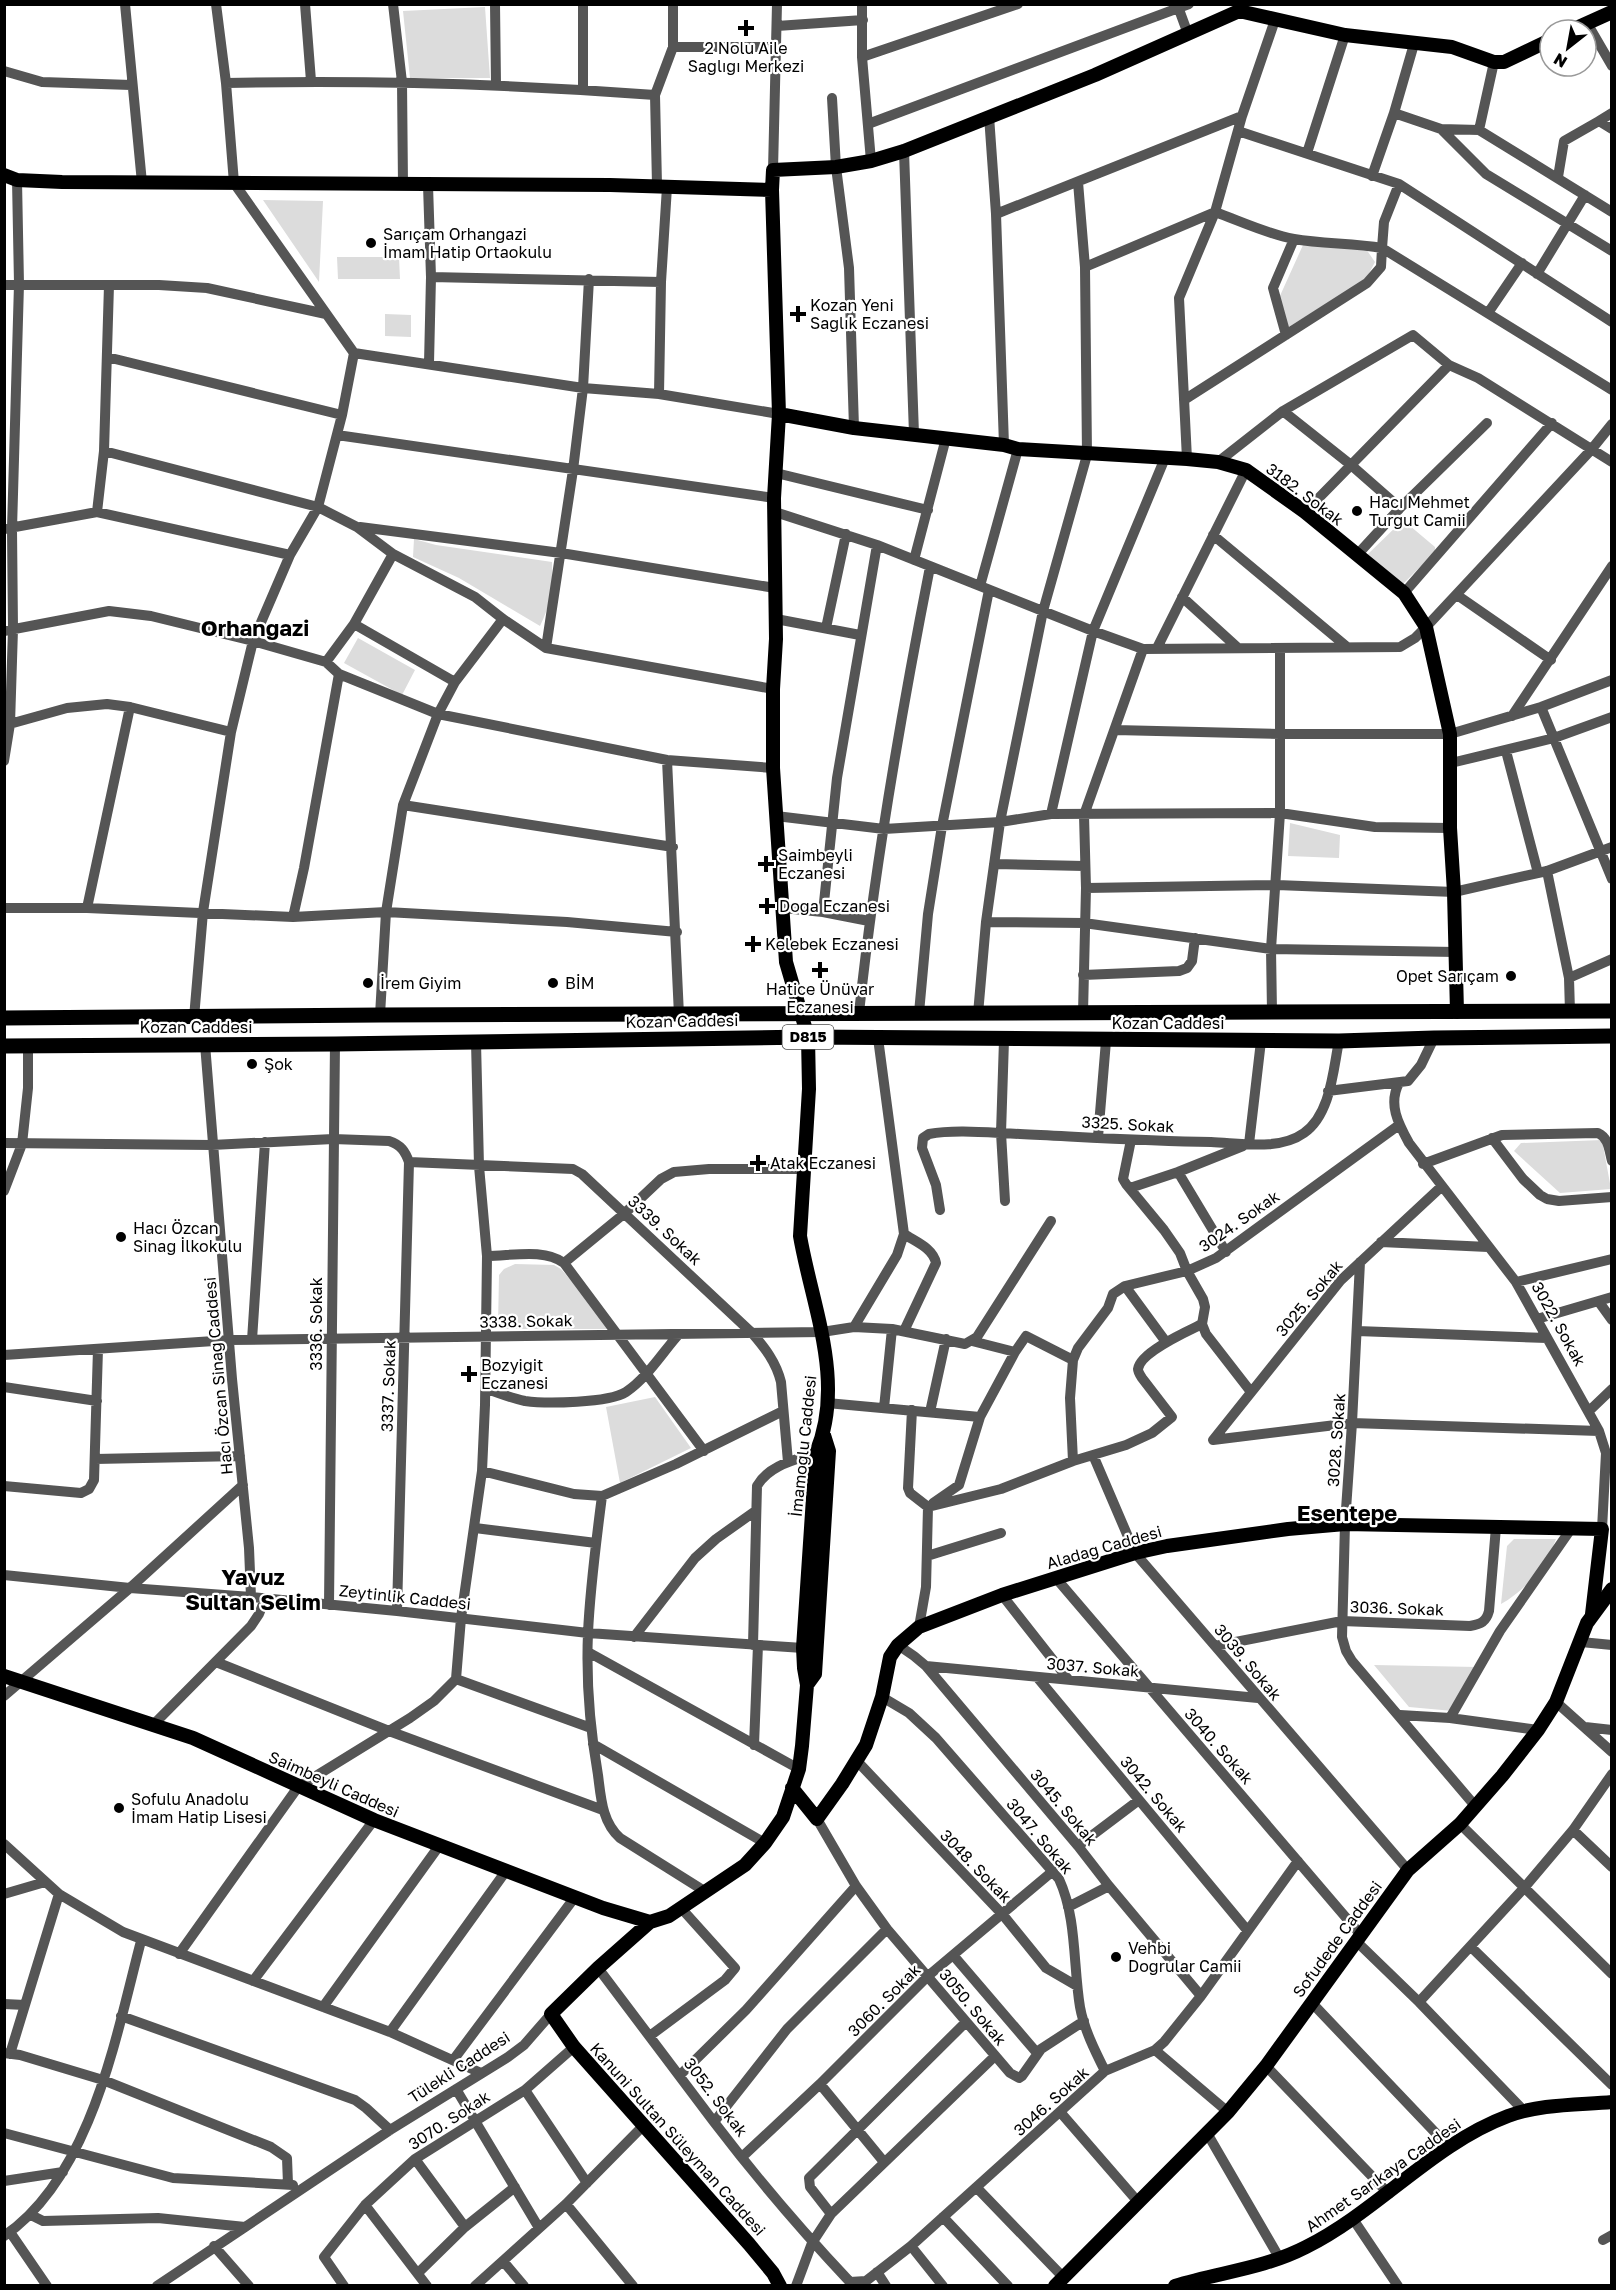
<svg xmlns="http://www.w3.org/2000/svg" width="1616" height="2290" viewBox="0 0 1616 2290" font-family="'Golos Text',sans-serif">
<rect width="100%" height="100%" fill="#fff"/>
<path fill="#dcdcdc" d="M485 7 490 78H410L403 11Z
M263 200 323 201 319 282Z
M1303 245 1366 249 1375 262 1366 279 1287 328 1279 298Z
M337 257H399L400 279H338Z
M385 314 411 315V337L385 336Z
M1403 520 1435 547V552L1403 584 1367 555Z
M414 539 436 545 552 562C553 587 551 603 540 626L459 578 413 557Z
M358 638 415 670 402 695 344 663Z
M1290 823 1340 835 1339 858 1288 856Z
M1602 1140 1611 1189 1560 1193 1514 1151 1521 1143Z
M515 1264 554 1265 561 1269 614 1329H502L498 1326 499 1275 504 1269Z
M655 1397 691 1448 620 1483 606 1407Z
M1514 1539H1556C1546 1566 1527 1589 1501 1604L1507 1546Z
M1374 1665 1477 1667 1453 1711 1409 1707Z"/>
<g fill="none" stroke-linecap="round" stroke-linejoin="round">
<path stroke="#555" stroke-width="10" d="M125 4 142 183
M305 4 311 81
M393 4 402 82 403 185
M495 4 496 84
M862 4V57L871 161
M1177 4 1188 34
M1587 23 1612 66
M777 26 863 20
M673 47H777
M862 57 1018 4
M1494 62 1479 130 1612 212
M4 71 42 82 131 85
M226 83C369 80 512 84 655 95
M583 89V4
M832 98 836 167 849 268 854 428
M1394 113 1441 129 1486 174 1612 251
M989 116 996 214 1004 445
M1599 121 1612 113
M868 124 1189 4
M1441 129 1479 130
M1238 131 1399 184 1612 322
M904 151 914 434
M1307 153 1345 35
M773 170 777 4
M1372 176 1394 113 1414 44
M1558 177 1564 141 1599 121 1612 129
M428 185 431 277 429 363
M657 185 655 95 673 47V4
M996 214 1242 116
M1085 267 1215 212C1240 221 1267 234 1294 239 1323 244 1353 243 1382 248L1384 222 1399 184
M1537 274 1585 195
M431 277 661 282
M4 285H159L207 288 326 314
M1488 313 1522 263
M1286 335 1273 288 1294 239
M354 353 583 388 659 394 779 414
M107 357 342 415
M659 394 661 282 667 187
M1184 400 1367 283 1381 267 1382 248 1612 390
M1283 411 1351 465 1400 508
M337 435 774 498
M104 451 318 507 357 527 393 554 475 597 503 619 546 648 773 689
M1187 459 1179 298 1215 212 1242 116 1275 20
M1218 462 1283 411 1413 335 1449 365
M776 473 928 510
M97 512 104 451 109 285
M775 512 877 545 1093 631 1143 649 1400 647 1415 638 1426 627 1591 450 1612 424
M1305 512 1449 365 1478 378 1612 462
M360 527 561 553 775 588
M4 529 97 512 290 555
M1213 535 1346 646
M1357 555 1400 508 1487 423
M914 560 946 438
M980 586 1018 449
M1404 593 1552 423
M1457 595 1551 660
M1182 597 1238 648
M776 619 860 635
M354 624 455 682
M826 628 846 534
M4 631 109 611 151 616 253 641 326 662 339 674 438 714 667 760 773 768
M546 648 573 470 583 388 589 279
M1157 648 1246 470
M326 662 354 624 393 554
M1541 707 1612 879
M1512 716 1612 566
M6 725 67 708 107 704 130 707 231 732
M1115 730 1280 734H1450L1541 707 1612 680
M1506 751 1538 873
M667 760 679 1015
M4 761 10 724 13 629 12 529 19 284 17 180
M1451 763 1554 738 1612 717
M403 805 673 847
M1051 814 1093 631 1165 458
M776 816 884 829 1000 822 1051 814 1280 813 1375 827 1450 828
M994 864 1084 866
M1547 871 1569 978 1570 1012
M1086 888 1277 885 1454 892 1547 871 1612 847
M4 908H87L293 917 386 912 567 922 677 932
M87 908 130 707
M783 908 823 912 869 921
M823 912 837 778 877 545
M293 917 304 868 339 674
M986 922 1084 923 1271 949 1456 952
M1083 975 1179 971 1187 968 1192 961 1195 938
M1569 978 1612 959
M1272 1012 1271 949 1280 813V648
M859 1013C875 863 901 714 930 567
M919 1013 928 914 942 826 989 590
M1083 1013 1086 888 1084 815 1143 649
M978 1014 986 922 1000 822 1043 611 1087 455 1085 267 1078 182
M380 1015 386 912 403 805 438 714 455 682 503 619
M194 1018 203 912 231 732 253 641 290 555 318 507 342 415 354 353 234 183 226 83 216 4
M1004 1040 1001 1133 1005 1201
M205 1044 232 1379 249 1548 251 1597
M1399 1083C1388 1104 1398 1123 1409 1143L1516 1282 1599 1431 1606 1453 1602 1529
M1328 1091 1408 1081 1421 1065 1434 1038
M1098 1137 1106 1041
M1492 1138 1523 1179 1540 1195 1547 1199 1559 1201 1612 1197
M1131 1140 1123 1179 1126 1184 1164 1230 1180 1253 1187 1271 1203 1299 1205 1307 1202 1324 1206 1334 1251 1392
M4 1143 212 1145 333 1139 389 1141C401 1145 405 1151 409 1162L397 1611
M1249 1144 1261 1041
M409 1162 573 1169 582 1174 752 1333C765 1348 776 1362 781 1382L788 1462
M1423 1164 1502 1135 1598 1133C1609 1138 1609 1150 1612 1161
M1178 1172 1226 1252
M1130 1188 1178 1172 1243 1146
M4 1191 22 1144 28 1088V1046
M940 1210 936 1185 922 1148 923 1138 929 1134C956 1129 992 1133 1020 1134 1084 1137 1147 1141 1211 1142 1240 1143 1279 1151 1304 1133 1331 1114 1333 1070 1339 1041
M904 1234C916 1242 933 1248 936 1263L904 1331
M1381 1242 1488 1247
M487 1256C511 1256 544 1248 564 1263L704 1451
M1360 1262 1352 1423 1345 1524 1342 1637 1346 1651 1352 1661 1476 1807
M564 1263 625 1213 661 1179 674 1172 709 1169H803
M1516 1282 1612 1259
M1125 1286 1166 1342
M1599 1302 1612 1320
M1537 1319 1612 1297
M854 1327 897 1255 904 1234 878 1038
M1357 1331 1547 1338
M252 1340 265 1142
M972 1341 1015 1352
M4 1355 229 1340 822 1332 854 1327 892 1329 965 1344 977 1337 1051 1221
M4 1387 97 1401
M485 1388C498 1393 511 1398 525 1401 546 1404 609 1403 626 1392 647 1378 662 1353 679 1334
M827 1403 980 1417
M884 1408 892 1329
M912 1410 908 1488 910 1493 928 1507 926 1587 919 1627
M1589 1411 1612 1389
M930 1412 946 1339
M1213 1440 1352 1423 1599 1431
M1213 1440 1341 1280 1441 1187
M1093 1455 1135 1553 1408 1870
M95 1459 240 1456
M1073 1461 1070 1398 1073 1360 1078 1348 1108 1308 1113 1294 1125 1286 1187 1271 1216 1258 1399 1125
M482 1471 574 1494 602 1496 676 1464 783 1411
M4 1486 81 1493 89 1489 94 1480 98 1349
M602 1496C596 1542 590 1588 588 1633 586 1680 590 1729 598 1775 601 1798 602 1822 620 1838L706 1892
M933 1503 959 1485 980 1417 1015 1352 1026 1336 1073 1360
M928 1507 1001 1489 1073 1461 1126 1445 1152 1433 1172 1417 1142 1378C1140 1375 1138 1372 1138 1369 1140 1352 1188 1331 1202 1324
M475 1528 596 1543
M927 1556 1001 1533
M4 1575 130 1588 251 1597 397 1611 588 1633 803 1648
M1055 1577 1360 1934
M1002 1595 1068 1679
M329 1605 335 1044
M634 1637 695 1558 716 1539 754 1512
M1581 1642 1612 1645
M753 1645 757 1486C769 1465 795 1460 816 1453
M898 1645 914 1656 926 1666 1078 1846 1109 1886 1201 1996
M1215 1646 1342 1621 1470 1626C1481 1624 1486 1622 1489 1611L1496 1527
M588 1652 799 1769
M216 1662 389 1731 603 1810
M926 1666 1258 1698
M1037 1677 1247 1930
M456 1679 591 1728
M4 1696 130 1588 243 1485
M882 1697 909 1713 936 1738 1059 1879C1077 1918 1073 1965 1080 2007 1084 2029 1095 2051 1105 2071
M1556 1702 1612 1752
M1400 1715 1450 1718 1538 1730
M1450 1718 1500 1631 1571 1529
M153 1725 251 1626 259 1614 265 1599
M1585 1727 1612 1730
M593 1744 765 1843
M754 1745 758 1645
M857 1761 1003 1915 1046 1968 1077 1986
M817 1819 856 1886 887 1929 1010 2073 1019 2078 1022 2076 1041 2049 1084 2021
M1460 1824 1612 1974
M1573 1830 1612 1867
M4 1844 59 1894 123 1932 390 2032 481 2073
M1078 1846 1139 1800
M4 1894 45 1882
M1068 1907 1109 1886
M1356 1941 1419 2002 1524 2111
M1471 1947 1612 2085
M179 1954 298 1787 410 1718 434 1701 456 1679 461 1618 482 1471 485 1405 487 1256 479 1166 476 1042
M953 1955 1037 2053
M598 1968C637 2019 675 2071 714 2122 756 2177 802 2231 850 2282L866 2281 911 2246 1105 2071 1155 2050 1164 2042 1201 1996 1298 1861
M253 1981 374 1820
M1419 2002 1524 1888 1573 1830 1612 1774
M1312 2003 1449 2147
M4 2004 25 2005
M323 2007 439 1846
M121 2016 355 2100 366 2108 390 2130
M390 2032 506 1871
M651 2035 725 1980 735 1968 681 1908
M1155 2050 1228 2112
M4 2053 20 2055 103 2080 271 2147 287 2158 288 2184
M10 2054 59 1894
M454 2059 575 1897
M1266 2066 1389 2194
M680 2075 746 2010 856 1886
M820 2084 884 2162
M456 2089 539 2228
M525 2090 587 2183
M1061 2113 1139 2203
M714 2122 787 2029 887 1929
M4 2133 173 2178 293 2185
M1207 2133 1280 2259
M742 2157 820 2084 928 1976 1053 1871
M415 2159 465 2227
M4 2181 63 2172
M977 2188 1063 2277
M566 2204 633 2286
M365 2205 427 2286
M831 2214 810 2187 809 2178 965 2023
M31 2215 43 2221 158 2218 245 2227
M943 2217 1008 2286
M1353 2219 1398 2286
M10 2232 47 2286
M4 2236C91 2177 116 2036 141 1941
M1603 2240 1612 2235
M214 2246 249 2286
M911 2246 943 2286
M503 2261 524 2286
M877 2272 886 2286
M418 2273 465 2227 515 2187
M157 2286 390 2130 508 2057 524 2045 551 2014
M344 2286 324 2257 365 2205 415 2159 525 2090 574 2047
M475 2286 566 2204 643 2126
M796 2286 812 2243 831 2214 994 2057"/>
<path stroke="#000" stroke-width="14" d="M1572 30 1612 12
M4 175 17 180 62 182 610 185 772 190
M779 414 854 428 1004 445 1018 449 1187 459 1218 462 1246 470 1305 512 1404 593 1426 627 1450 734V828L1454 892 1457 1012
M4 1676 193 1738 374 1820 603 1908 650 1922
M807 1685 815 1674 829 1451 824 1435
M792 1788 817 1819 842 1784 866 1745 882 1697 890 1657 898 1645 919 1627 1002 1595 1135 1553 1167 1546 1288 1529 1345 1524 1602 1529 1592 1614
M780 2286 773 2273 749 2244 574 2047 551 2014 598 1968 650 1922 669 1916 745 1865 765 1843 783 1817 799 1769 802 1746 807 1685 804 1668 803 1648 816 1453C846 1382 812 1306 800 1236L809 1089 808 1037 786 962 773 768V689L776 639 774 498 779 414 772 190 773 170 836 167 871 161 904 151 1095 75 1239 11 1345 35 1452 47 1494 62H1504L1550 40
M1055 2286 1228 2112 1266 2066 1408 1870 1460 1824 1502 1776 1538 1730 1556 1702 1587 1623 1612 1589
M1175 2286C1220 2272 1263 2269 1306 2247 1378 2211 1433 2144 1508 2116 1539 2104 1578 2105 1612 2102"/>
<path stroke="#000" stroke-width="15" d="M4 1018 380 1015 1612 1011
M4 1046 335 1044 808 1037 1339 1041 1434 1038 1612 1036"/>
</g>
<g fill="#000" stroke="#fff" stroke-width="2">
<path d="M743 19h6v6h6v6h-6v6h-6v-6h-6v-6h6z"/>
<circle cx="371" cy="243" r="6"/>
<path d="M795 305h6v6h6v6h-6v6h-6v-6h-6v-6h6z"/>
<circle cx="1357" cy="511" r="6"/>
<path d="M763 855h6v6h6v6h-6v6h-6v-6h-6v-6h6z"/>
<path d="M764 897h6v6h6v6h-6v6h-6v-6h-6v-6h6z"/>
<path d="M750 935h6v6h6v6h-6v6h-6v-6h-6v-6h6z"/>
<path d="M817 961h6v6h6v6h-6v6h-6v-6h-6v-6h6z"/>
<circle cx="1511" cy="976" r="6"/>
<circle cx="368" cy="983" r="6"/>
<circle cx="553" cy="983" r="6"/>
<circle cx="252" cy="1064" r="6"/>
<path d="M755 1154h6v6h6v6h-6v6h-6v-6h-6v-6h6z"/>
<circle cx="121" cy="1237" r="6"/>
<path d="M466 1365h6v6h6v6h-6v6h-6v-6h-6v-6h6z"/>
<circle cx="119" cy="1808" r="6"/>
<circle cx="1116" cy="1957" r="6"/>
</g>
<g text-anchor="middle" stroke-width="4.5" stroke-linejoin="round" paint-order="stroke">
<rect fill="#fff" stroke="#4c4c4c" stroke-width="1.5" x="782.5" y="1025" width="51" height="24" rx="4.5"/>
<g font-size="15" font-weight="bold" fill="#000">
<text x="808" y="1042">D815</text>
</g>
<g font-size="16" fill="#000" stroke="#fff" text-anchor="start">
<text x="746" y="54" text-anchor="middle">2 Nolu Aile<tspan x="746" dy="18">Saglıgı Merkezi</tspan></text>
<text x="383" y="240">Sarıçam Orhangazi<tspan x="383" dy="18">İmam Hatip Ortaokulu</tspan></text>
<text x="810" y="311">Kozan Yeni<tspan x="810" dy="18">Sağlık Eczanesi</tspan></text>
<text x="1369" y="508">Hacı Mehmet<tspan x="1369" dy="18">Turgut Camii</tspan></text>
<text x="778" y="861">Saimbeyli<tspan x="778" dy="18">Eczanesi</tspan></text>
<text x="779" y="912">Doğa Eczanesi</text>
<text x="765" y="950">Kelebek Eczanesi</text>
<text x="1499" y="982" text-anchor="end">Opet Sarıçam</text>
<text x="380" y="989">İrem Giyim</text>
<text x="565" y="989">BİM</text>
<text x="820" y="995" text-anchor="middle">Hatice Ünüvar<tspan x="820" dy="18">Eczanesi</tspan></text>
<text x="264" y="1070">Şok</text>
<text x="770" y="1169">Atak Eczanesi</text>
<text x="133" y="1234">Hacı Özcan<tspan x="133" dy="18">Sinağ İlkokulu</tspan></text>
<text x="481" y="1371">Bozyiğit<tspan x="481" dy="18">Eczanesi</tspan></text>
<text x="131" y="1805">Sofulu Anadolu<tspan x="131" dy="18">İmam Hatip Lisesi</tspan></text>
<text x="1128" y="1954">Vehbi<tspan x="1128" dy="18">Doğrular Camii</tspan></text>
</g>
<g font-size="16" fill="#000" stroke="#fff">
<text transform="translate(1305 494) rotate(37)" y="6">3182. Sokak</text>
<text transform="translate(682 1021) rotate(-1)" y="6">Kozan Caddesi</text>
<text x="1168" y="1029">Kozan Caddesi</text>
<text x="196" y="1033">Kozan Caddesi</text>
<text transform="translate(1128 1124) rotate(3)" y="6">3325. Sokak</text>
<text transform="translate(1239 1221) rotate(-35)" y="6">3024. Sokak</text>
<text transform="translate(665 1230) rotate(43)" y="6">3339. Sokak</text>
<text transform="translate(1309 1298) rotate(-50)" y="6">3025. Sokak</text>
<text transform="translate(526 1321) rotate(-1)" y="6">3338. Sokak</text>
<text transform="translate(316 1324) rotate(-90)" y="6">3336. Sokak</text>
<text transform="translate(1559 1324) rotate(61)" y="6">3022. Sokak</text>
<text transform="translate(218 1376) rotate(-95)" y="6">Hacı Özcan Sinağ Caddesi</text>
<text transform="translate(388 1386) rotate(-88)" y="6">3337. Sokak</text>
<text transform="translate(1336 1440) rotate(-86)" y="6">3028. Sokak</text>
<text transform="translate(803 1446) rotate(-84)" y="6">İmamoğlu Caddesi</text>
<text transform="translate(1104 1547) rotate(-16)" y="6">Aladağ Caddesi</text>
<text transform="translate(405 1597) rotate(6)" y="6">Zeytinlik Caddesi</text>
<text transform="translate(1397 1608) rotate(2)" y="6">3036. Sokak</text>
<text transform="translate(1248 1662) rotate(50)" y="6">3039. Sokak</text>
<text transform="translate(1093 1667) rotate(5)" y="6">3037. Sokak</text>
<text transform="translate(1219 1746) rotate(49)" y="6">3040. Sokak</text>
<text transform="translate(334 1784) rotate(24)" y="6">Saimbeyli Caddesi</text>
<text transform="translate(1154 1794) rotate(50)" y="6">3042. Sokak</text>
<text transform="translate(1064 1807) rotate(50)" y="6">3045. Sokak</text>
<text transform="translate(1040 1836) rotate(50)" y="6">3047. Sokak</text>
<text transform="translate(976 1866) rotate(46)" y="6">3048. Sokak</text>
<text transform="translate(1337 1939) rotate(-54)" y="6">Sofudede Caddesi</text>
<text transform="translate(884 2000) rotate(-45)" y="6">3060. Sokak</text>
<text transform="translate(973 2007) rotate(50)" y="6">3050. Sokak</text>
<text transform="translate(459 2067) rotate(-33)" y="6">Tülekli Caddesi</text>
<text transform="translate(716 2097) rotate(53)" y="6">3052. Sokak</text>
<text transform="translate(1051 2101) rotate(-42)" y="6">3046. Sokak</text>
<text transform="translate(449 2120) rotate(-33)" y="6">3070. Sokak</text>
<text transform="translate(678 2139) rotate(48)" y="6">Kanuni Sultan Süleyman Caddesi</text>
<text transform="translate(1383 2175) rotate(-35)" y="6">Ahmet Sarıkaya Caddesi</text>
</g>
<g font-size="22" font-weight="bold" fill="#000" stroke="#fff">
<text x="255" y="636">Orhangazi</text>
<text x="1347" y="1521">Esentepe</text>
<text x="253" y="1585">Yavuz<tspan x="253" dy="25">Sultan Selim</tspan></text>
</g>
</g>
<rect width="1616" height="2290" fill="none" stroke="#000000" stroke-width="12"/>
<g transform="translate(1568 48) rotate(211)"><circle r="28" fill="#ffffff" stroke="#999999" stroke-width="1.5"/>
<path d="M0-4.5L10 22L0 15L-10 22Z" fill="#000000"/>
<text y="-9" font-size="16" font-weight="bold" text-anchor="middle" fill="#000000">N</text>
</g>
</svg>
